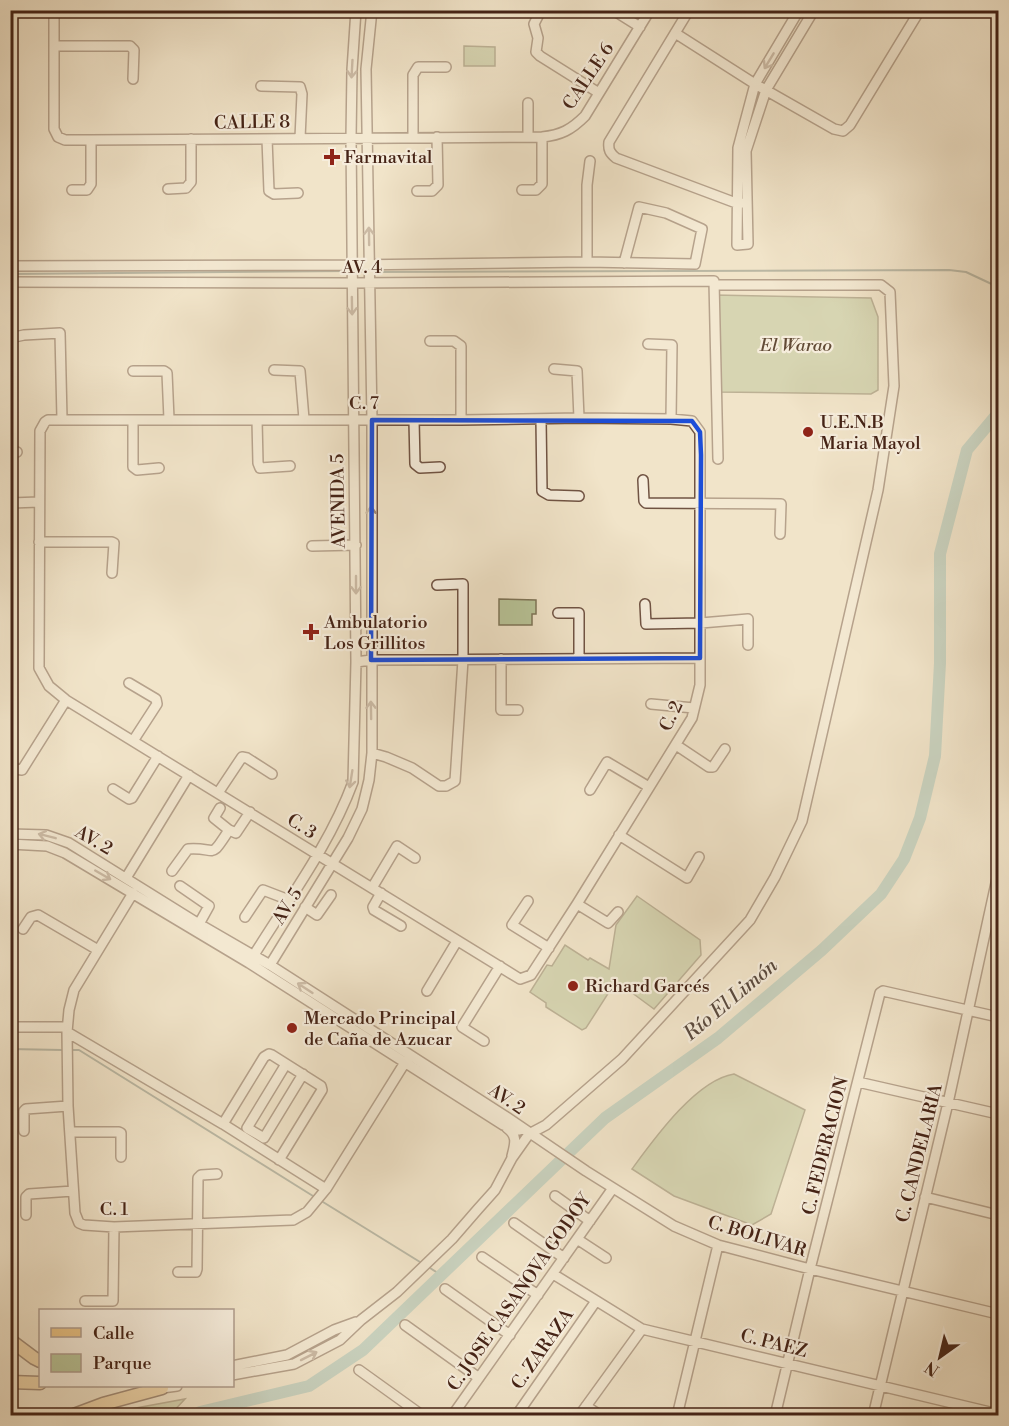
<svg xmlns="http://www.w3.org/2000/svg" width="1009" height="1426" viewBox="0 0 1009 1426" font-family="'Libre Bodoni',serif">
<rect width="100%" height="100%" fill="#f1e4c9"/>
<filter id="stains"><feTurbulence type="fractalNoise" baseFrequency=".00333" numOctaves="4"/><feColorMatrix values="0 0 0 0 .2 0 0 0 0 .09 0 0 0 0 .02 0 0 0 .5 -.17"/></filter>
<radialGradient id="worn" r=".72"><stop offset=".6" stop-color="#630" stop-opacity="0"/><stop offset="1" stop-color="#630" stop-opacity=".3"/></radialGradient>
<path fill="#b8c498" stroke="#7e7457" stroke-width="1.5" d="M464 46 495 47V66H464Z
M714 295 871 298 878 317V390L871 394 716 392Z
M11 556H17L14 626H10Z
M499 599 536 600V614H532V625H499Z
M637 896 700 940 701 955 654 1009 616 981 586 1028 582 1030 546 1007V1003L530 992 547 965 552 966 565 945 588 960 590 958 609 969 616 925Z
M734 1074 805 1110 771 1214 752 1225 674 1196 632 1169C654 1139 696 1080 734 1074Z
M185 1399 170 1415H98Z"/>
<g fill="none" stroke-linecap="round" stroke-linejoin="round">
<path stroke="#798175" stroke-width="2" d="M355 271 366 272
M374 272 949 270 966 272 998 287
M10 274 347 271
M10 1049 62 1050
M73 1050H79L313 1196
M323 1202 420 1262
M430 1268 441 1275
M202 1416 205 1411"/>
<path stroke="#9bbfb5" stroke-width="12" d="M195 1416 200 1412 309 1386 363 1350 605 1118 718 1038 822 950 881 894 904 859 920 818 935 756 940 663V554L967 450 998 413"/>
<g stroke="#705343" stroke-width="12">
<path id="minor" d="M54 10V129L58 137 65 140H91L542 137C561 135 571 130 585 116L650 10
M541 10 534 24 538 38 536 52 540 56 599 93
M613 10 640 27
M689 10 609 142C608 150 610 153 616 158L736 203H741
M799 10 755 84 738 148 737 245 748 244 746 151 766 90 814 10
M372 11 437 12 440 10
M675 33 755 84 834 129 843 131 850 125 920 10
M54 46H130L134 50 133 79
M261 86 300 87 302 94 300 138
M413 137V75L418 67H446
M528 137V103
M267 139 269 191 274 194 298 193
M168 189 186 188 191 182V139
M72 190H87L91 184V140
M522 190H536L542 184V137
M417 191H432L438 185 437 137
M587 262V185L590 161
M10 266 351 265 587 262 695 264 702 229 666 213 639 207 624 263
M10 282 351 283 714 281 718 459
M10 338 24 335 60 333 62 419
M430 341H454L461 346V420
M648 344 672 345 671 419
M554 369 577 371 579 418
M274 370 300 371 304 419
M133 371H164L167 373 169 419
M579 418 671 419 692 421 700 432V685L692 718 577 904 531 975 520 979 66 700 49 686 39 668 40 431 45 422 48 420H461Z
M541 419 542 491 549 495 579 496
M133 420V467L137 470 159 468
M257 420 258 463 260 468 290 466
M414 420 415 464 420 468 440 467
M10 452H17
M643 480 644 501 646 503 781 504 780 534
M11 503 39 502
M39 542H112L114 543 112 573
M312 546 356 545
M645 604 646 624 701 623 748 619V645
M558 613H579V658
M501 659V710H518
M356 662 371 660 700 658
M129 683 156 699 157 704 133 741
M651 704 694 708
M676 745 709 767H713L725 749
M372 753 386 757 412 768 439 786H446L455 781 463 660V584L437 585
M10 766 15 769 22 770 66 700
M113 789 129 799 132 798 158 756
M590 790 607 762 649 787
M218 793 242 757 247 758 272 774
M220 808 214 818 229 830 236 833 250 812
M10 834 46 835 69 843 199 924 270 965 505 1116 586 1171 674 1226 718 1245 810 1269 998 1314
M619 835 687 878 699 857
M10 844 47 846 65 853 249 963 503 1125 519 1130
M172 871 188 849C218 847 209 861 229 830
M126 878 189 775
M180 886 209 906 199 924
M372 888 397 846 415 858
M133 893 74 990 69 1010 67 1032 68 1106 75 1213 79 1223 84 1225 114 1227 293 1220 307 1212 326 1189 409 1056
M381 893 373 907 374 910 401 926
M528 901 512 925 549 948
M577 904 608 923 618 912
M305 907 317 915 331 895
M245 917 263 890 289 900
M23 929 31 917 38 915 98 950
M249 963C285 904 329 847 353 782L356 662 351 138 352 70 356 10
M270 965 348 838 362 809 369 780 372 753V420L366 69 372 10
M427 991 457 941
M10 1027H67
M67 1032 223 1124 326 1189
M484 1041 462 1027 500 966
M286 1064 247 1128 264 1138 303 1074
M858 1082 998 1114
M223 1124 264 1057 269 1054 272 1055 321 1086 322 1090 279 1160
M507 1128C518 1136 515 1144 512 1156
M24 1131V1111L26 1109 68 1106
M70 1132H119L121 1133V1157
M555 1196 590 1221
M925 1197 998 1215
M26 1215V1197L29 1194 73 1191
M514 1223 564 1258
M577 1239 606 1258
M482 1257 538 1295
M178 1272H196L197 1269 198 1178 201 1175 217 1174
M553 1274 642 1329 998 1414
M445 1289 510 1335
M85 1301H113L114 1227
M405 1325 479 1378
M232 1366 287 1355 334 1330 356 1322
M359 1370 423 1416
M232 1375 294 1364 340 1340 361 1320 397 1292 452 1239 478 1209 495 1190 512 1158 529 1134 546 1125 622 1059 750 920 775 877 802 821 878 490 894 386 890 292 881 285H714
M162 1388 177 1386
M586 1406 601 1416
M452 1416 613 1188
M516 1416 596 1301
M579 1416 642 1329
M677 1416 718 1245
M775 1416 810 1269 880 993 883 991 998 1017
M873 1416 948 1103 998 874"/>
</g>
<g stroke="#452316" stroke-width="15">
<path id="major" d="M10 1340 34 1358 40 1361
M10 1382 40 1383
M71 1416 103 1404 162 1388"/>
</g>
<use href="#minor" stroke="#f6eddc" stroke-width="9"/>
<use href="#major" stroke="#e8c284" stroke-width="12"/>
</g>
<defs><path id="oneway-shaft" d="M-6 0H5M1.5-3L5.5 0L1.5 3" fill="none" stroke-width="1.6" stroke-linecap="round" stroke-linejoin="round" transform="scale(1.5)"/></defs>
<g stroke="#9e8879">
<use href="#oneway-shaft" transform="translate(769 61) rotate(121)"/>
<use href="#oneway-shaft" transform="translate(352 69) rotate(93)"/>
<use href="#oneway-shaft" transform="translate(369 236) rotate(-91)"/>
<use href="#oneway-shaft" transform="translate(352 306) rotate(89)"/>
<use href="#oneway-shaft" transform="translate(371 515) rotate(-90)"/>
<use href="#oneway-shaft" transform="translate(356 585) rotate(90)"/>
<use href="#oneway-shaft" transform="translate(371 710) rotate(-91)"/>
<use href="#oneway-shaft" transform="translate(351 779) rotate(99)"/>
<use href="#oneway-shaft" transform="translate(47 836) rotate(-166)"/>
<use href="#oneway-shaft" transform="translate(103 875) rotate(30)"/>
<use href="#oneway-shaft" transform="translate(305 988) rotate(-147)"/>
<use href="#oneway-shaft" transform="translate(309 1356) rotate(-27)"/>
</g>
<path d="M0 0H1009V1426H0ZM372 420 692 421 700 432 701 455 700 658 371 660Z" fill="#f1e4c9" fill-opacity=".55" fill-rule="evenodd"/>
<path fill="none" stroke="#1d4ed8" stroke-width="4.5" stroke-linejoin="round" d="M372 420 692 421 700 432 701 455 700 658 371 660Z"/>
<g fill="#8f2418" stroke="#f6eddc" stroke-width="2">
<path d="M329 148h6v6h6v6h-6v6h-6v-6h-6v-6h6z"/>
<circle cx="808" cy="432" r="6"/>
<path d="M308 623h6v6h6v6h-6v6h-6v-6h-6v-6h6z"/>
<circle cx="573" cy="986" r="6"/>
<circle cx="292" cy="1028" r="6"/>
</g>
<g text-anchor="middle" stroke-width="4.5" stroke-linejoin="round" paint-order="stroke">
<g font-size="18" fill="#452316" stroke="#f6eddc">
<text transform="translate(588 76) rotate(-56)" y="6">CALLE 6</text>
<text transform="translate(252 122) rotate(-1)" y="6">CALLE 8</text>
<text x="362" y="273">AV. 4</text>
<text x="364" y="409">C. 7</text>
<text transform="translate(338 501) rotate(-91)" y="6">AVENIDA 5</text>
<text transform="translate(671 716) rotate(-65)" y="6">C. 2</text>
<text transform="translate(302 826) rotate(33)" y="6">C. 3</text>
<text transform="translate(94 840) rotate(30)" y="6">AV. 2</text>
<text transform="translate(287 906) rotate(-58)" y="6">AV. 5</text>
<text transform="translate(507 1099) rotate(34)" y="6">AV. 2</text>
<text transform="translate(825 1146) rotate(-76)" y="6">C. FEDERACION</text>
<text transform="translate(919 1153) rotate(-76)" y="6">C. CANDELARIA</text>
<text x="114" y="1215">C. 1</text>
<text transform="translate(757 1236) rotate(17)" y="6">C. BOLIVAR</text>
<text transform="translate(519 1292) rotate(-55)" y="6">C. JOSE CASANOVA GODOY</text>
<text transform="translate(774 1343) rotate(14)" y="6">C. PAEZ</text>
<text transform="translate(542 1349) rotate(-55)" y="6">C. ZARAZA</text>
</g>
<g font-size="18" fill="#452316" stroke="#f6eddc" text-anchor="start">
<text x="344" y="163">Farmavital</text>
<text x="820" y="428">U.E.N.B<tspan x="820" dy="21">Maria Mayol</tspan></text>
<text x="324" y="628">Ambulatorio<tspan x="324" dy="21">Los Grillitos</tspan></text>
<text x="585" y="992">Richard Garcés</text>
<text x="304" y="1024">Mercado Principal<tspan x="304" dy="21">de Caña de Azucar</tspan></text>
</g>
<g font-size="18" font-style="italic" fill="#624b36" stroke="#f6eddc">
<text x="796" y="351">El Warao</text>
</g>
<g font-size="20" font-style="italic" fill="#5a4a3e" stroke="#f6eddc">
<text transform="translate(730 999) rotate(-40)" y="7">Río El Limón</text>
</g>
</g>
<rect width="1009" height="1426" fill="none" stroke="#f1e4c9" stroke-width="36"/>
<rect x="12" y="12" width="985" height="1402" fill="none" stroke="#452316" stroke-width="3"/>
<rect x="18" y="18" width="973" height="1390" fill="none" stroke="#452316" stroke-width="1.5"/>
<rect x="39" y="1309" width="195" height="78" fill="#f6eddc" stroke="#af9c8d" stroke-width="1.5"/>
<rect x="51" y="1328" width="30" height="9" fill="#e8c284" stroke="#af9c8d" stroke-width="1.5"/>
<text x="93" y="1339" font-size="18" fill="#452316">Calle</text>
<rect x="51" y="1354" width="30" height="18" fill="#b8c498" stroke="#af9c8d" stroke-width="1.5"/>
<text x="93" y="1369" font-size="18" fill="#452316">Parque</text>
<g transform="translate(940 1357) rotate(214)" stroke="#f6eddc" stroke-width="4.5" paint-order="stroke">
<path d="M0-4.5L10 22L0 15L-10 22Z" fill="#452316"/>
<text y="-9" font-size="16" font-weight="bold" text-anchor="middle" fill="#452316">N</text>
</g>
<rect width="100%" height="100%" filter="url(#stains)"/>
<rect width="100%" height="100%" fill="url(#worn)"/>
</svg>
